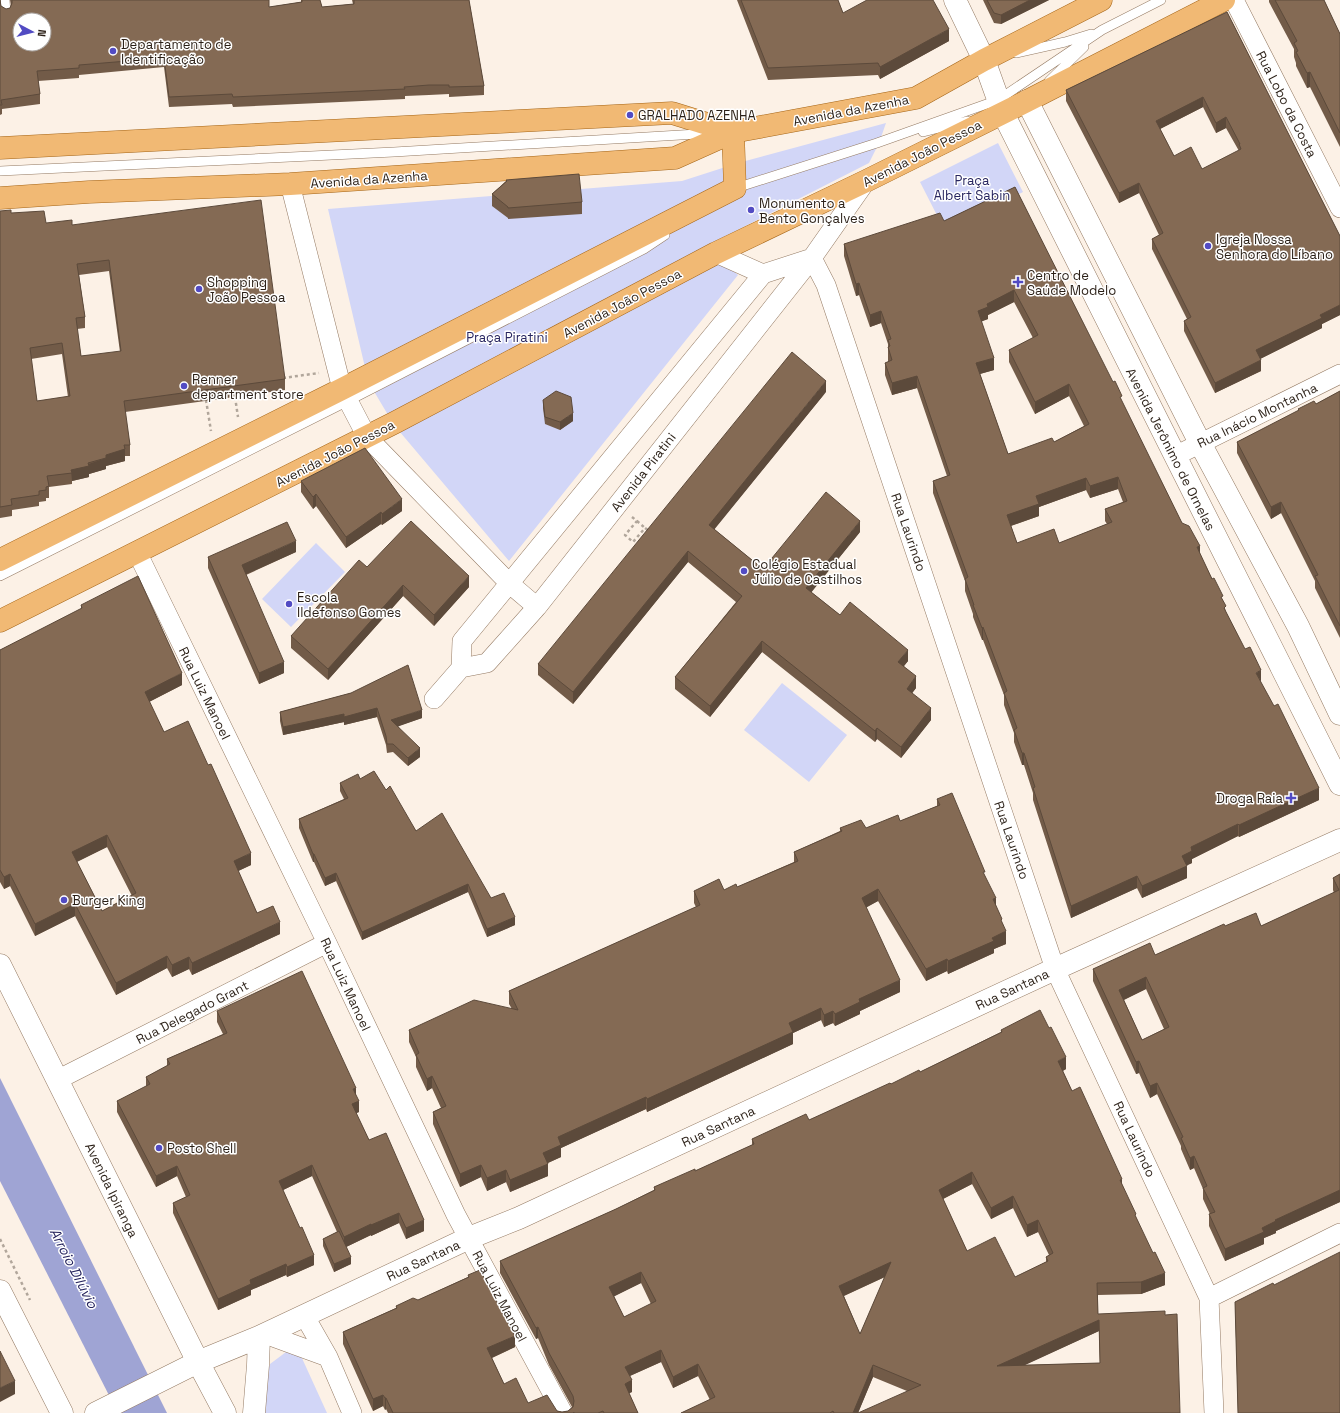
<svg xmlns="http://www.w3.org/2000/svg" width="1340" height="1413" viewBox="0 0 1340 1413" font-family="'Space Grotesk',sans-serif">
<rect width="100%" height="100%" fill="#fcf1e6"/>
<path fill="#d2d6f7" d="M886 123 879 143 869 163 708 245 714 253 738 275 509 561 394 425 372 388 367 376 328 209 682 181 738 163Z
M998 143 1023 192 945 231 920 182Z
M316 543 345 572 291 627 262 599Z
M782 683 847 735 809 782 744 730Z
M286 1352 301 1356 327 1413H263V1388L270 1364Z"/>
<path fill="#9fa4d4" d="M0 1078 167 1413H118L0 1181Z"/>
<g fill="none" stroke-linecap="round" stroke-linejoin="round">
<g stroke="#947a63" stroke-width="10">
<path id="lane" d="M5 0 6 13
M1016 53 1065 42 1091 34
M1049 81 1084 47
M923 132 967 121
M0 171 394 152 714 133
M736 188 877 143 998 100 1102 30 1161 0
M0 576 348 401 644 249 665 235"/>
</g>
<g stroke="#947a63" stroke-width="20">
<path id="street" d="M1234 0 1340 208
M290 184 342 389 367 437 510 584 537 607
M716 253 763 274 812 258 866 181
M1175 456 1340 374
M137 552 327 943 456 1215 563 1413
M461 668 462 641 763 274
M434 699 461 668 487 663 537 607 812 258 826 285 1055 969 1209 1298 1214 1413
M57 1080 327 943
M1209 1298 1340 1233
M304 1315 328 1357 352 1413
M265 1334 328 1357"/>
</g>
<g stroke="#947a63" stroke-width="23">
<path id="secondary" d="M955 0 984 60 1003 113 1340 784
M1027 101 1200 443 1298 626 1340 714
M0 965 198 1362 225 1413
M0 1291 62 1413
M96 1413 198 1362 259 1337 469 1238 519 1218 1055 969 1340 840
M254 1413 258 1365 259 1337"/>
</g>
<g stroke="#a56517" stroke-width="23">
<path id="primary" d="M0 148 672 113 733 132
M0 198 89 192 290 184 675 158 733 132 916 98 984 60 1101 0
M0 560 342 389 735 188 733 132
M0 621 394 423 716 253 866 181 1027 101 1224 0"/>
</g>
<path stroke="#b1a69b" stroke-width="2.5" stroke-dasharray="3 3" stroke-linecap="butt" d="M283 378 319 373
M235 397 238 417
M206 400 211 431
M632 517 637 521 625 535 633 542 645 528 649 531
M637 521 645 528
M0 1239 30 1300"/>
<use href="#lane" stroke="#fff" stroke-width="9"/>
<use href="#street" stroke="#fff" stroke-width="19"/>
<use href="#secondary" stroke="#fff" stroke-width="22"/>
<use href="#primary" stroke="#f1b974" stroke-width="22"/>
</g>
<path fill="#725b48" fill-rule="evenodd" d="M0 0 1 6 6 9 10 8 11 5 10 0H269V7L301 2V0H320L322 7 353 4 352 0H469L484 86V95L449 97V94L429 95 405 96V99L233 107 232 104 169 107 164 67 79 75V78L38 81 40 94V104L2 109V114L0 115Z
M737 0H838L843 13 949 41 880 79 878 75 768 80Z
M983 0H1049L1001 24 994 23Z
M1269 0H1324L1340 34V147L1310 87 1307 88 1296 66V63L1294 57V49L1269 2Z
M1227 12 1340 236V315L1322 324V328L1260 359 1261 371 1215 393 1184 331V321L1187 319 1152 249V239L1159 235 1139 193 1119 203 1066 101V90ZM1203 107 1216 133 1226 128 1239 151 1202 169 1174 156 1160 129Z
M506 181 582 202V214L508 219V218L492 206V194Z
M1015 187 1182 523 1200 554 1223 601 1226 612 1319 800 1239 837 1238 836 1192 859V863L1186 865 1187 878 1142 898 1137 888 1071 918 1033 800V793L1024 765H1022L1014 742V733L1004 705V695L983 640H982L973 617V614L965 591V581L933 493V481L947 476 917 388 892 395 885 375V363L888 362V344L881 323 870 327 859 295 856 296 844 256V244L944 221ZM1014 302 1033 338 1009 350V362L1035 414 1069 396 1084 426 1054 442 1008 454 980 374 994 370 981 321 988 319V315ZM1118 489 1123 502 1105 509V521L1107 524 1059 543H1017L1011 526 1039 516V507L1086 490 1090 498Z
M0 211 11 213 46 223 72 225 285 379V390L125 412 130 445V456H125V461L106 466V469L89 474V477L72 481V484L49 487V498H46V501L39 502V506L12 510V516L0 518ZM109 271 120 352 81 356 77 329 85 328V317L79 275ZM62 354 68 397 37 401 31 359Z
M1340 391V638L1315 588V581L1281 513 1271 519 1237 453V442L1298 411V409L1316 404Z
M826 392 714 529 763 569 860 532 811 592 840 615 908 661 904 666 916 688 912 693 931 720 901 758 877 739 875 742 762 652 710 717 675 689V677L736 602 688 562 573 704 538 675V664Z
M543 400 573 421 560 430 545 424 543 408Z
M301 481 402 511 382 525 381 524 346 548 316 506 313 509 301 492Z
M296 552 246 575 284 673 259 684 208 568V557Z
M367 567 469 587 434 626 403 596 328 680 291 648V636Z
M81 605 182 685 149 702 164 732 251 865 238 871 257 913 280 934 192 975 189 969 172 977 167 968 116 995 75 916 35 936 10 886 4 889 0 882V650L81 609ZM107 847 132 896 102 911 77 862Z
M351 693 422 718 398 726 420 757 408 766 393 752 387 753 386 745 377 717 344 725V722L283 735 280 721V712Z
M360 779 386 790 416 831 491 898 515 925 487 937 468 892 362 940 336 881 325 886 314 862H313L299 828V819L344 799 340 791V783Z
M937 799 985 876 1002 923 1006 944 994 949V953L948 974 947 971 926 981 878 901 866 907 900 992 860 1011V1014L835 1026 833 1023 824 1027 821 1020 793 1033V1044L647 1112 646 1109 561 1148V1157L548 1163V1176L510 1192 506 1182 487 1191 481 1177 460 1187 433 1124V1112L441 1108 432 1088 427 1091 416 1067V1057L409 1042V1030L512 1009 509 1004V991L696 907 694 903V891L724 890 737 887 794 862V852L840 831V828H866L900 821 937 806Z
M1340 874V1202L1276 1231V1233L1264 1238V1244L1225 1261 1209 1226V1214H1210L1203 1199V1189L1194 1168 1190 1170 1181 1149V1146L1157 1094 1150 1098 1139 1073 1136 1074 1093 981V969L1155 955 1225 926H1261L1334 893 1333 890V878ZM1146 989 1164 1029 1142 1040 1124 1000Z
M217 1011 356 1095 359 1112 356 1113 369 1140 424 1231 406 1239 399 1223 371 1236V1235L346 1247 351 1264 334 1272 323 1246V1239L337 1232 312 1176 283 1190 314 1265 287 1277 286 1275 251 1290V1295L218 1310 173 1213V1203L186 1197 177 1176 156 1187 117 1112V1101L146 1087V1077L167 1066V1059L223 1034 217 1022Z
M1001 1030 1066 1069 1063 1071 1072 1091 1122 1185 1165 1285 1141 1294 1098 1295V1314L1165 1315 1180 1413 907 1391 873 1377 858 1413H681L710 1400 698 1376 673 1388 661 1362 630 1376 632 1392 629 1393 638 1413H388L386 1409 385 1410 383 1406 373 1411 343 1344V1332L396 1308V1306L418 1300 468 1277V1275L515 1347 492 1358 504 1384 528 1403 562 1412 568 1411 572 1407 549 1365 538 1338 536 1339 500 1273V1261L616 1209 654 1190V1187L695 1171 752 1145V1139L809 1120 891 1084 920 1072 1001 1032ZM972 1184 991 1219 1013 1208 1027 1237 1038 1232 1049 1255 1046 1257V1262L1015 1277 967 1251 943 1199ZM885 1277 860 1334 844 1296ZM641 1283 651 1304 624 1317 614 1296ZM1099 1331 1100 1363 1024 1365Z
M1274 1285 1340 1413H1238L1235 1302Z"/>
<path fill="#5c4a3b" d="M1030 0H1049L1001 24V15Z
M949 29V41L880 79V67Z
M1310 72V87L1307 88V73Z
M1203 97V107L1156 131V121Z
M1226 117V128L1216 133V123Z
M1139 183V193L1119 203V193Z
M859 283V295L856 296V284Z
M1014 290V302L988 315V319L978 323V311L987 304Z
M1340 305V315L1322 324V328L1256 361V350L1320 315Z
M881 311V323L870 327V315Z
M994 358V370L976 375V363Z
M1261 360V371L1215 393V383Z
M917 376V388L892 395V383Z
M826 381V392L709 536V525Z
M1069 384V396L1035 414V402Z
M573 413V421L560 430V422Z
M125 449V461L106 466V455Z
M106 458V469L89 474V477L72 481 71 470Z
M1118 477V489L1090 498V486Z
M1086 478V490L1039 507V516L1007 527V515L1036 496Z
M316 494V506L313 509V497Z
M402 499V511L382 525V514Z
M1281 502V513L1271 519V507Z
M381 512V524L346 548V537Z
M860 521V532L806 599V588Z
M296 541V552L242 576V565Z
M1200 546V558L1197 547Z
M688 551V562L573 704V692Z
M469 576V587L434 626V615Z
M403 585V596L328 680V669Z
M983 627V640H982V628Z
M762 641V652L710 717V706Z
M908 650V661L898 673V662Z
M284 662V673L259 684V673Z
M1261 670V682L1256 673Z
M182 673V685L145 704V692Z
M916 676V688L907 700V689Z
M377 708V717L344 725V717Z
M931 708V720L901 758V747Z
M422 710V718L391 729V720Z
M344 714V722L283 735V727Z
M877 728V739L875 742V731Z
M420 748V757L408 766V758Z
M1022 753H1024V765H1022Z
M1319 788V800L1239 837V825Z
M1238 824V836L1192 859V863L1182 868V856L1191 847Z
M107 835V847L72 864V852Z
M251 853V865L234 873V861Z
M313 854H314V862H313Z
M1187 866V878L1142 898V886Z
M336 873V881L325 886V878Z
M10 874V886L4 889V877Z
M1137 876V888L1071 918V906Z
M468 884V892L362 940V932Z
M878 889V901L862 910V898Z
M996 898V910L993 899Z
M75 904V916L35 936V924Z
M515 917V925L487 937V929Z
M280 922V934L192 975V963Z
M1006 931V944L994 949V953L948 974V961L992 938Z
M167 956V968L116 995V983Z
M189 957V969L172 977V965Z
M947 959V971L926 981V969Z
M1146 977V989L1119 1002V990Z
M900 980V992L860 1011V1014L835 1026V1014L859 999Z
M821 1008V1020L793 1033V1044L647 1112V1099L789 1023Z
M833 1011V1023L824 1027V1015Z
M1066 1057V1069L1058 1073V1061Z
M1139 1061V1073L1136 1074V1062Z
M432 1076V1088L427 1091V1079Z
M1157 1083V1094L1150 1098V1086Z
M356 1088V1099L353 1089Z
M646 1097V1109L561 1148V1157L543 1165V1153L558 1137Z
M359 1101V1112L352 1115V1104Z
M1194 1156V1168L1190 1170V1158Z
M548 1164V1176L510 1192V1180Z
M312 1165V1176L279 1192V1181Z
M481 1165V1177L460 1187V1174Z
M177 1166V1176L156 1187V1176Z
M506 1170V1182L487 1191V1178Z
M972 1172V1184L939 1201V1190Z
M1122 1179V1190L1120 1180Z
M1340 1190V1202L1276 1231V1233L1264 1238V1244L1225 1261V1249L1275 1220Z
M1013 1196V1208L991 1219V1208Z
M399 1213V1223L371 1236V1225Z
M424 1220V1231L406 1239V1228Z
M1038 1220V1232L1027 1237V1225Z
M371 1224V1235L344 1248V1237Z
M314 1255V1265L287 1277V1267Z
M351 1257V1264L334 1272V1264Z
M891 1262V1274L839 1298V1286Z
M286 1264V1275L251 1290V1295L218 1310V1299L250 1280Z
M641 1272V1283L609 1299V1287Z
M1165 1273V1285L1141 1294V1282Z
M1099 1320V1331L997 1378V1366Z
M538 1327V1338L536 1339V1328Z
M515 1336V1347L487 1360V1348Z
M661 1350V1362L625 1378V1367Z
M698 1364V1376L673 1388V1377Z
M873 1365V1377L858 1413H853Z
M632 1380V1392L625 1395V1384Z
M15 1381V1394L0 1402V1388Z
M383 1395V1406L373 1411V1399Z
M385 1398H386V1409L385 1410Z"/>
<path fill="#846a54" stroke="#5c4a3b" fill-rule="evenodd" d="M0 0 1 6 6 9 10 8 12 3V0H269V7L302 2V0H320L322 7 354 4V0H469L484 86 449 87V85H429L404 87 405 89 233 97 232 94 169 97 164 58 79 65V68L37 71 40 94 1 100 2 105H0ZM20 20H44V44H20Z
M741 0H838L843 13 867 0H933L949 29 880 67 878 63 768 68Z
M987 0H1030L1001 15 994 13Z
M1275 0H1324L1340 34V133L1310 72 1307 73 1296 52 1298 51 1294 43 1297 41Z
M1227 12 1340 236V305L1320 315 1322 318 1256 350 1261 360 1215 383 1184 321 1191 317 1152 239 1163 233 1139 183 1119 193 1066 90ZM1203 97 1216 123 1226 117 1240 144H1239L1241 149 1202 169 1191 147 1174 156 1156 121Z
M579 174 582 202 508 208V207L492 194 507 181 506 180Z
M1015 187 1113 382 1115 381 1122 396 1120 397 1182 523 1189 526 1200 546 1197 547 1212 579 1214 578 1223 596 1221 597 1226 606 1224 608 1245 649 1250 647 1261 670 1256 673 1274 706 1278 704 1319 788 1239 825 1238 824 1191 847 1192 851 1182 856 1187 866 1142 886 1137 876 1071 906 1033 788 1035 787 1024 753H1022L1014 730 1017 728 1004 693 1007 691 983 627 982 628 973 605H974L965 579 968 577 933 481 950 475 917 376 892 383 885 363 892 360 888 347 890 346 888 340 891 339 881 311 870 315 859 283 856 284 844 244 940 213 944 221ZM1014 290 1038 335 1009 350 1035 402 1069 384 1089 424 1054 442 1052 438 1008 454 976 363 994 358 978 311 988 307 987 304ZM1118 477 1127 501 1105 509 1112 522 1059 543 1054 529 1017 543 1007 515 1039 504 1036 496 1086 478 1090 486Z
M261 200 285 379 124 401 130 445H124L125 449 106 455V458L88 463 89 466 71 470 72 473 47 476 49 486 46 487V490L39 491V495L11 499 12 505 0 507V211L11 210V213L44 211 46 223 72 220V225ZM109 260 121 351 81 356 76 318 85 317 77 264ZM62 343 70 396 37 401 30 348Z
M792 352 826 381 709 525 763 569 826 492 860 521 806 588 840 615 850 602 908 650 898 662 916 676 907 689 931 708 901 747 877 728 875 731 762 641 710 706 675 677 742 596 688 551 573 692 538 664Z
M556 391 571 397 573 413 560 422 545 417 543 400Z
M1340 391V626L1315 576 1318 575 1281 502 1271 507 1237 442 1299 410 1298 409 1314 401 1316 404Z
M365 448 402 499 382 514 381 512 346 537 316 494 313 497 301 481Z
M411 521 469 576 434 615 403 585 328 669 291 636 359 560 367 567Z
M287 522 296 541 242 565 284 662 259 673 208 557Z
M138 576 182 673 145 692 164 732 188 721 208 765 211 764 251 853 234 861 257 913 273 906 280 922 192 963 189 957 172 965 167 956 116 983 75 904 35 924 10 874 4 877 0 870V650L82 608 81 605ZM107 835 136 893 102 911 72 852Z
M408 665 422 710 391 720 420 748 408 758 393 744H387L386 736 377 708 344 717V714L283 727 280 712 351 693Z
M374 771 386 790 390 786 416 831 442 813 491 898 504 893 515 917 487 929 468 884 362 932 336 873 325 878 314 854H313L299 819 348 798 340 783 358 774 360 779Z
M952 793 985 872H983L996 898 993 899 1002 919 1001 920 1006 931 992 938 994 941 948 961 947 959 926 969 878 889 862 898 900 980 859 999 860 1002 835 1014 833 1011 824 1015 821 1008 789 1023 793 1032 647 1099 646 1097 558 1137 561 1145 543 1153 548 1164 510 1180 506 1170 487 1178 481 1165 460 1174 433 1112 446 1106 432 1076 427 1079 416 1055 419 1053 409 1030 474 1000 518 1010 509 991 700 905 694 891 719 879 724 890 736 884 737 887 798 861 794 852 842 831 840 828 861 820 866 828 898 815 900 821 940 805 937 799Z
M1340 874V1190L1275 1220 1276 1221 1262 1228 1264 1232 1225 1249 1209 1214 1215 1212 1203 1188 1207 1186 1194 1156 1190 1158 1181 1138 1183 1137 1157 1083 1150 1086 1139 1061 1136 1062 1093 969 1150 943 1155 955 1224 924 1225 926 1256 913 1261 926 1339 890 1333 878ZM1146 977 1169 1027 1142 1040 1119 990Z
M302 971 356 1088 353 1089 359 1101 352 1104 369 1140 386 1133 424 1220 406 1228 399 1213 371 1225V1224L344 1237 312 1165 279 1181 300 1228 302 1227 314 1255 287 1267 286 1264 250 1280 251 1284 218 1299 173 1203 190 1195 177 1166 156 1176 117 1101 150 1084 146 1077 170 1064 167 1059 227 1033 217 1011Z
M1040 1010 1049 1028 1051 1027 1066 1057 1058 1061 1072 1091 1080 1087 1122 1179 1120 1180 1136 1214 1135 1215 1153 1253 1155 1252 1165 1273 1141 1282 1097 1283 1098 1314 1165 1311V1315L1177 1314 1180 1413H858L921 1385 873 1365 853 1413H834L833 1411 830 1413H681L715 1397 698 1364 673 1377 661 1350 625 1367 632 1380 625 1384 638 1413H604L603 1411 598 1413H574V1412L573 1413H393L386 1398H385L383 1395 373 1399 343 1332 397 1308 396 1306 413 1298 418 1300 469 1277 468 1275 480 1270 515 1336 487 1348 504 1384 516 1378 528 1403 547 1395 557 1411 562 1412 568 1411 573 1407 574 1401 573 1396 549 1353 538 1327 536 1328 500 1261 616 1209 655 1190 654 1187 695 1169V1171L754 1144 752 1139 806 1114 809 1120 890 1083 891 1084 919 1070 920 1072 1002 1032 1001 1030ZM972 1172 991 1208 1013 1196 1027 1225 1038 1220 1053 1253 1046 1257 1048 1261 1015 1277 995 1237 967 1251 939 1190ZM891 1262 860 1334 839 1286ZM641 1272 656 1301 624 1317 609 1287ZM1099 1320 1100 1363 997 1366Z
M339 1231 351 1257 334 1264 323 1239Z
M1340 1252V1413H1238L1235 1302 1273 1283 1274 1285Z
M0 1351 15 1381 0 1388Z"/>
<g fill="#524bc3" stroke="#fff" stroke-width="1.5">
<circle cx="113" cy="51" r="4"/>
<circle cx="630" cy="115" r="4"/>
<circle cx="751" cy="210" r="4"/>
<circle cx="1208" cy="246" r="4"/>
<path d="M1016 276h4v4h4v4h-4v4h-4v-4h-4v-4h4z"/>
<circle cx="199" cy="289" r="4"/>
<circle cx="184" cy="386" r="4"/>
<circle cx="744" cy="571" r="4"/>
<circle cx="289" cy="604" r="4"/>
<path d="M1289 792h4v4h4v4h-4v4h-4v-4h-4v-4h4z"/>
<circle cx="64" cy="900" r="4"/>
<circle cx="159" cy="1148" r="4"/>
</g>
<g text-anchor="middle" stroke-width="3" stroke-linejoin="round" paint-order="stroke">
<g font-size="13" fill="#2a1f16" stroke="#fff" text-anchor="start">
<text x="121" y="49">Departamento de<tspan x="121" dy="15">Identificação</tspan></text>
<text x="638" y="120">GRALHADO AZENHA</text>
<text x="759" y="208">Monumento a<tspan x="759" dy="15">Bento Gonçalves</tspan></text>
<text x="1216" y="244">Igreja Nossa<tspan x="1216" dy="15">Senhora do Líbano</tspan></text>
<text x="1027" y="280">Centro de<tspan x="1027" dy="15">Saúde Modelo</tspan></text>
<text x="207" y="287">Shopping<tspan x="207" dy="15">João Pessoa</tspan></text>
<text x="192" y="384">Renner<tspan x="192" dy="15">department store</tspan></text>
<text x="752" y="569">Colégio Estadual<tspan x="752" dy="15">Júlio de Castilhos</tspan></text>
<text x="297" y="602">Escola<tspan x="297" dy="15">Ildefonso Gomes</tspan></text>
<text x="1283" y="803" text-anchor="end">Droga Raia</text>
<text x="72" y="905">Burger King</text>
<text x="167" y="1153">Posto Shell</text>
</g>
<g font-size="13" fill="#2a1f16" stroke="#fff">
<text transform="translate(1287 104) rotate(63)" y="5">Rua Lobo da Costa</text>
<text transform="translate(851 110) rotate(-11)" y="5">Avenida da Azenha</text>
<text transform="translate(922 153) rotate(-27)" y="5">Avenida João Pessoa</text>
<text transform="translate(369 179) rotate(-4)" y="5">Avenida da Azenha</text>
<text transform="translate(622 303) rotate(-28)" y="5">Avenida João Pessoa</text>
<text transform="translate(1257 415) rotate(-26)" y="5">Rua Inácio Montanha</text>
<text transform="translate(1171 449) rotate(63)" y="5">Avenida Jerônimo de Ornelas</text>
<text transform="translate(335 453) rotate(-27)" y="5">Avenida João Pessoa</text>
<text transform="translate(643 472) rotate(-52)" y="5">Avenida Piratini</text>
<text transform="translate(909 532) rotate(71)" y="5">Rua Laurindo</text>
<text transform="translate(205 693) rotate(64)" y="5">Rua Luiz Manoel</text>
<text transform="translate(1012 840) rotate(71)" y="5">Rua Laurindo</text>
<text transform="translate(346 984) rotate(65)" y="5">Rua Luiz Manoel</text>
<text transform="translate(1012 989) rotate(-25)" y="5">Rua Santana</text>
<text transform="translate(192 1012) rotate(-27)" y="5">Rua Delegado Grant</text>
<text transform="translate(718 1126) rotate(-25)" y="5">Rua Santana</text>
<text transform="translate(1135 1139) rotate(65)" y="5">Rua Laurindo</text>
<text transform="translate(112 1190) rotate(64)" y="5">Avenida Ipiranga</text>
<text transform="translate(423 1260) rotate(-25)" y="5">Rua Santana</text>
<text transform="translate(500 1296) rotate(62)" y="5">Rua Luiz Manoel</text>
</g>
<g font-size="13" fill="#282660" stroke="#fff">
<text x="972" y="185">Praça<tspan x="972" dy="15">Albert Sabin</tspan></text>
<text x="507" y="342">Praça Piratini</text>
</g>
<g font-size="14" font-style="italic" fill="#25235c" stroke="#fff">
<text transform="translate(74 1268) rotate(63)" y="5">Arroio Dilúvio</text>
</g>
</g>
<g transform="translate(32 32) rotate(97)"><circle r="19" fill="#ffffff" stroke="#aaa5a2"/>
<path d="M0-3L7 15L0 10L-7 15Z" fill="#524bc3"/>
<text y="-6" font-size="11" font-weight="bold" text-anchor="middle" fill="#2a1f16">N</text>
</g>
</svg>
